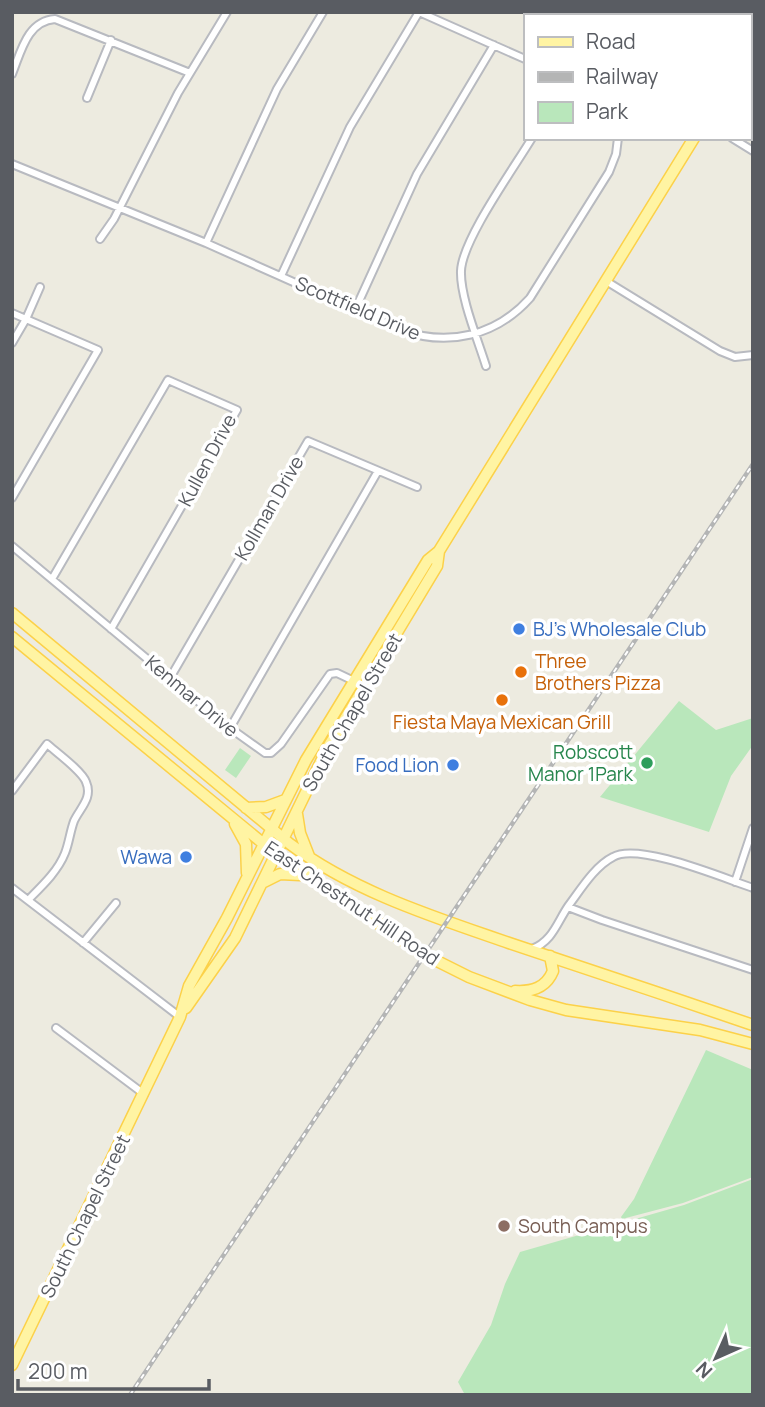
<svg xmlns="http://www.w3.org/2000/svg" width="765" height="1407" viewBox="0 0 765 1407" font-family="Manrope,sans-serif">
<rect width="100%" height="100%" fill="#edebe0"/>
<path fill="#b9e7bb" d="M679 701 716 730 753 718V745L731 776 709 832 600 797Z
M240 748 251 756 236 778 225 770Z
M706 1050 753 1070V1177L683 1203 622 1219 621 1217 634 1199Z
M753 1179V1395H465L458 1382 491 1325 505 1284 520 1252 684 1205Z"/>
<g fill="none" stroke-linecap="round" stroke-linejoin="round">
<g stroke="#b8bac0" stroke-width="10">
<path id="street" d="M419 12 525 59
M12 74C21 52 27 21 55 19L190 73
M87 98 111 40
M732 138 753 151
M12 164 206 243 401 330C448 347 496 336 530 298L609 172 616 154 618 138
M100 239 114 219 178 93 227 12
M206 243 277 89 323 12
M281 276 350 127 419 12
M606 281 720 351 735 357 753 355
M355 310 417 174 494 45
M12 313 98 350 12 498
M12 343 26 319 40 287
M486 366C478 340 460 297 461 271 462 240 514 168 532 138
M12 546 230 728 265 753H271L281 744 330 674 337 673 356 682
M52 579 168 380 237 410 111 629
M170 678 308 441 417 487
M230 728 378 471
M12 791 47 744C56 752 82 771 86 782 93 798 80 808 74 821 70 832 69 843 65 853 58 871 42 886 28 900
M735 882 753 828
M12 888 180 1017
M568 907 602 920 753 970
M83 943 116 903
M532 949C553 941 557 922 569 905 581 889 595 866 613 857 638 842 723 878 753 888
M56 1028 144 1094"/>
</g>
<g stroke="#fcd149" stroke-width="13">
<path id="primary" d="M749 47 753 42
M12 613 290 844C354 892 434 917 509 943 590 970 672 997 753 1025
M12 637 276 854 425 955 469 977 530 1000 566 1010 700 1030 753 1044
M246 808 266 807 285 800
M297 814 300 833 309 856
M235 824 246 844 247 873
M262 883 280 874 300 875
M515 991C532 992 546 988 553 971L550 956
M186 1008 235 938 328 747 437 566 439 551
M12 1365 180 1017 189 986 227 918 306 760 428 560 439 551 694 138"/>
</g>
<use href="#street" stroke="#fff" stroke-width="6"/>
<use href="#primary" stroke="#fff4a3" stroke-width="10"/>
<g stroke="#b4b5b5" stroke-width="4.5">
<path id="rail" d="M130 1395 753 464"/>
</g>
<use href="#rail" stroke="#fff" stroke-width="2" stroke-dasharray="5" stroke-linecap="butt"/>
</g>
<g fill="#3f7fe0" stroke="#fff" stroke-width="2.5">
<circle cx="519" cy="629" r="7"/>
<circle cx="453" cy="765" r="7"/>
<circle cx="186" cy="857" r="7"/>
</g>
<g fill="#e8710a" stroke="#fff" stroke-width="2.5">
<circle cx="521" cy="672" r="7"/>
<circle cx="502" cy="700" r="7"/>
</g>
<circle fill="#2e9e5b" stroke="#fff" stroke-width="2.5" cx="647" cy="763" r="7"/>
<circle fill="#8d6e63" stroke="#fff" stroke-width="2.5" cx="504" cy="1226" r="7"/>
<g text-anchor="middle" stroke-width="7" stroke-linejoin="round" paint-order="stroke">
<g font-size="19" fill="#595c62" stroke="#fff">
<text transform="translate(358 308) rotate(23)" y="7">Scottfield Drive</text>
<text transform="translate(207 460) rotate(-62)" y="7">Kullen Drive</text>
<text transform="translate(269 508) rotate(-60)" y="7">Kollman Drive</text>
<text transform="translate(192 696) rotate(40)" y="7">Kenmar Drive</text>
<text transform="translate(352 712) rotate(-60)" y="7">South Chapel Street</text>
<text transform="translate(352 903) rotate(34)" y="7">East Chestnut Hill Road</text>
<text transform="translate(85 1216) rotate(-64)" y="7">South Chapel Street</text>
</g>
<g font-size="19" fill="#366cbe" stroke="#fff" text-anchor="end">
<text x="533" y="636" text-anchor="start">BJ's Wholesale Club</text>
<text x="439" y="772">Food Lion</text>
<text x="172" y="864">Wawa</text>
</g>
<g font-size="19" fill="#c56008" stroke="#fff" text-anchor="start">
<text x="535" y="668">Three<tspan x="535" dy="22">Brothers Pizza</tspan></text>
<text x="502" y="729" text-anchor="middle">Fiesta Maya Mexican Grill</text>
</g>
<g font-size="19" fill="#27864d" stroke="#fff" text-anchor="end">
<text x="633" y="759">Robscott<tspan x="633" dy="22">Manor 1Park</tspan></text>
</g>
<g font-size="19" fill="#785e54" stroke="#fff" text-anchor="start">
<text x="518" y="1233">South Campus</text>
</g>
</g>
<rect width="765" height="1407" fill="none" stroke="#595c62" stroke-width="28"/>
<rect x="524" y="14" width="228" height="126" fill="#ffffff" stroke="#bdbec0" stroke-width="2"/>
<rect x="538" y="37" width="35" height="10" fill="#fff4a3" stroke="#bdbec0" stroke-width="2"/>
<text x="586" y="49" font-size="21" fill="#595c62">Road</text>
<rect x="538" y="72" width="35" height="10" fill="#b4b5b5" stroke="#bdbec0" stroke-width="2"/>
<text x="586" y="84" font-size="21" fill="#595c62">Railway</text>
<rect x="538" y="102" width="35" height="21" fill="#b9e7bb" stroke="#bdbec0" stroke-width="2"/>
<text x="586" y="119" font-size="21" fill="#595c62">Park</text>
<g transform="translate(716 1358) rotate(225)" stroke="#ffffff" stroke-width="5" paint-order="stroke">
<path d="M0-5L12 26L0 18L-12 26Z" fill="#595c62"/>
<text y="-10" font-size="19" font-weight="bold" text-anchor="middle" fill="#595c62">N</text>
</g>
<path d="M18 1379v10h191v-10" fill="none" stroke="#595c62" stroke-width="3.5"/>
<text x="28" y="1379" font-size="21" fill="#595c62" stroke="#ffffff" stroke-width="5" paint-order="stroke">200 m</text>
</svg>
